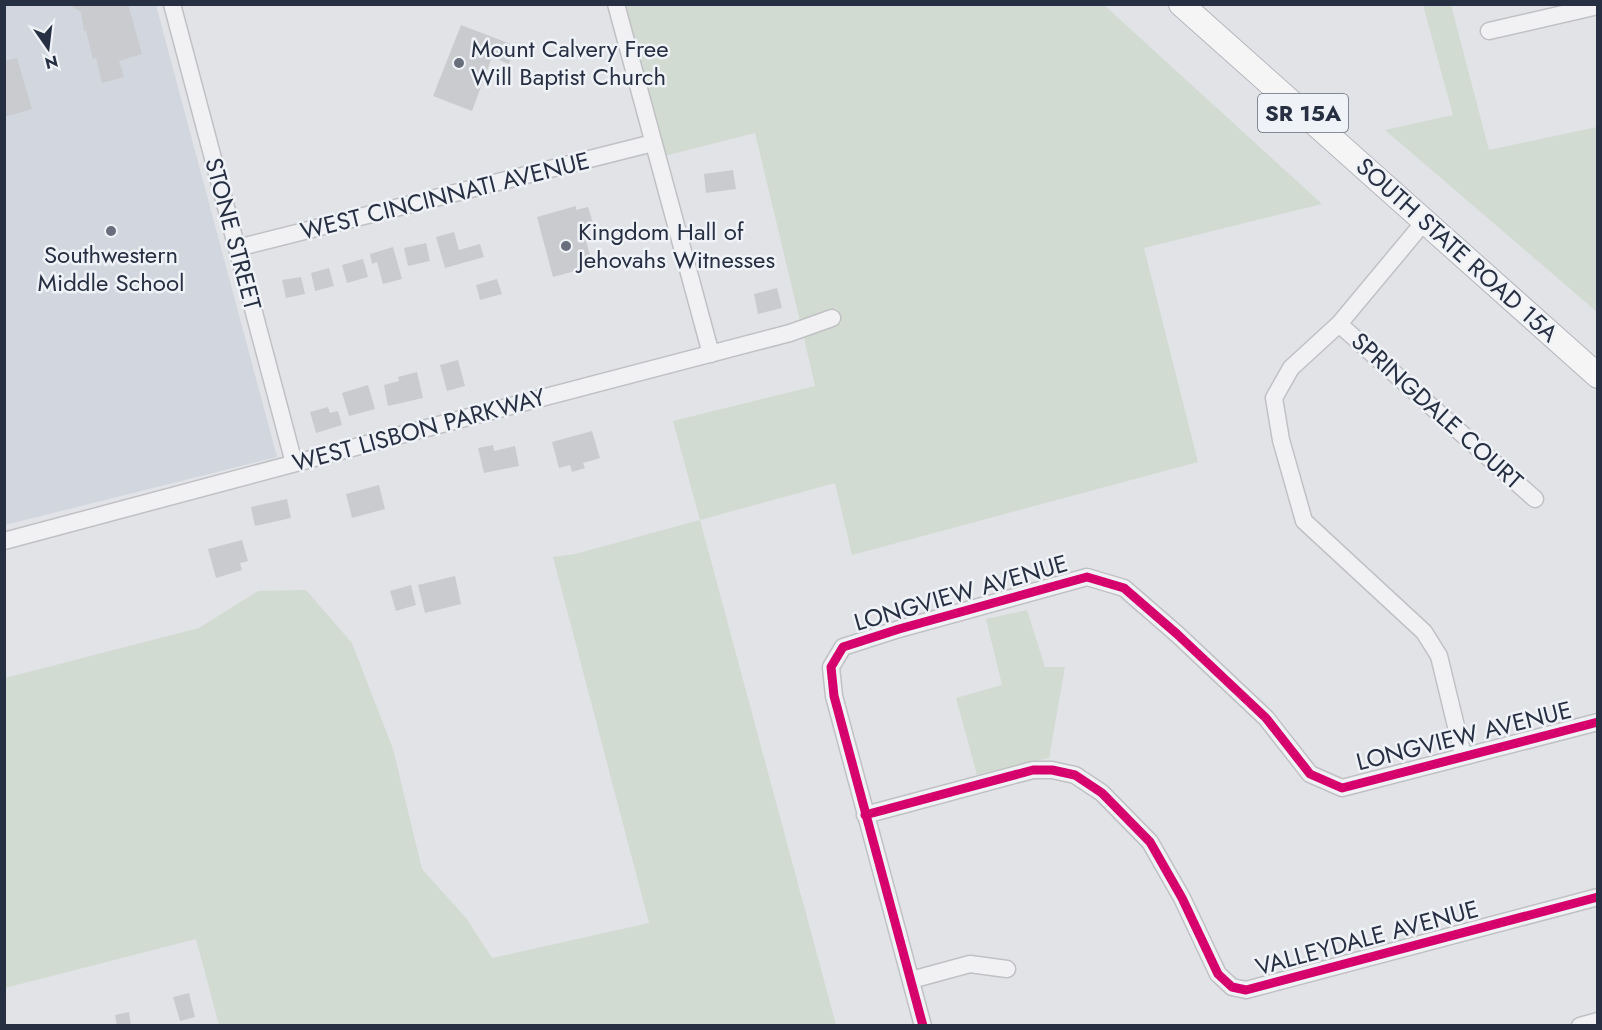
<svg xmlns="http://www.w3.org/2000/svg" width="1602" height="1030" viewBox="0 0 1602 1030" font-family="Jost,sans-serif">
<rect width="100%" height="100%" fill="#e2e3e7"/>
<path fill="#d2d6de" d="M4 5H156L277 457 5 525Z"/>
<path fill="#d1dbd2" d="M624 5H1104L1322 204 1144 248 1198 462 852 555 835 483 700 520 836 1025H219L196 939 5 988V678L199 628 258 591 306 590 352 643 393 749 422 869 466 918 492 958 649 923 553 557 575 554 700 520 673 421 815 386 804 338 841 323 836 308 800 321 755 133 664 156Z
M1423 5H1451L1489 150 1597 127V312L1385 130 1453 115Z
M1027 610 1045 667H1065L1049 758 977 775 956 698 1002 685 986 619Z"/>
<path fill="#cacbcf" d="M68 4H128L142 54 119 61 124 77 102 83 96 58 93 59 86 31H84L81 12Z
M461 25 516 46 509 64 492 57 472 111 433 96Z
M17 58 32 109 4 117V61Z
M733 170 736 189 706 193 704 174Z
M576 206V210L588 207 593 223 582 226 593 266 553 277 537 217Z
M454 232 459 250 480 244 484 257 445 268 436 237Z
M426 243 430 261 408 266 404 248Z
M393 247 402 279 383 284 377 262 372 264 370 254Z
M363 259 368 277 347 283 342 265Z
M329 268 334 286 315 291 311 273Z
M301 277 305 294 286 298 282 280Z
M497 279 502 294 480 300 476 285Z
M777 288 782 308 758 314 754 294Z
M458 360 465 386 447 391 440 365Z
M417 372 423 398 388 406 384 385 399 381 398 377Z
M368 385 375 409 349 416 342 393Z
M328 407 330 413 338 411 342 425 316 433 310 412Z
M592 431 600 458 583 463 585 468 572 472 570 465 559 468 552 442Z
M493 445 494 451 515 446 519 466 484 473 478 448Z
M379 485 385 509 352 518 346 494Z
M287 499 291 518 255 526 251 507Z
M242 540 248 561 240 563 242 570 216 578 208 549Z
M455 576 461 604 425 613 418 585Z
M411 585 416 605 396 611 390 591Z
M189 993 195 1017 180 1021 173 997Z
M129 1012 131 1026H117L115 1015Z"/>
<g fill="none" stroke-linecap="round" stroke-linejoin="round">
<g stroke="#c0c1c5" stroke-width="19">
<path id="minor" d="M172 4 294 463
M616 4 711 354
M1489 31 1598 6
M1424 222 1339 324 1291 368 1274 398 1281 440 1304 521 1424 632 1439 656 1463 755
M237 248 653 143
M1339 324 1535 499
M4 541 423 429 790 333 832 318
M865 815 1033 770H1052L1075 775 1102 793 1150 842 1182 898 1218 974 1232 987 1246 990 1598 897
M911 980 970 964 1007 969
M923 1026 834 696 831 667 843 647 899 629 1087 577 1124 588 1177 634 1266 718 1310 774 1342 788 1598 722
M1580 1026 1598 1021"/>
</g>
<g stroke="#b4b6bc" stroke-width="26">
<path id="highway" d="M1181 4 1598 376"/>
</g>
<use href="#minor" stroke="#f1f1f3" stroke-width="16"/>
<use href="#highway" stroke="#f5f5f6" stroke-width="24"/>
<g stroke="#eff2f7" stroke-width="13">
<path id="cycleway" d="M865 815 1033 770H1052L1075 775 1102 793 1150 842 1182 898 1218 974 1232 987 1246 990 1598 897
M923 1026 834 696 831 667 843 647 899 629 1087 577 1124 588 1177 634 1266 718 1310 774 1342 788 1598 722"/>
</g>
<use href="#cycleway" stroke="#d6006c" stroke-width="9"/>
</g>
<g fill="#686e7c" stroke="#eff2f7" stroke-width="2">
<circle cx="459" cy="63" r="6"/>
<circle cx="111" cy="231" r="6"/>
<circle cx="566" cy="246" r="6"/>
</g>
<g text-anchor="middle" stroke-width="5" stroke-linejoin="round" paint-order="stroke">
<rect fill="#eff2f7" stroke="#636a78" stroke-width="1.5" x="1258" y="94" width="90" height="38" rx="4.5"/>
<g font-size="22" font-weight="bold" fill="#272f42">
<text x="1303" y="121">SR 15A</text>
</g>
<g font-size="24" fill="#272f42" stroke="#eff2f7" text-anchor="start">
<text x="471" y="57">Mount Calvery Free<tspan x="471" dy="28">Will Baptist Church</tspan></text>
<text x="578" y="240">Kingdom Hall of<tspan x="578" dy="28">Jehovahs Witnesses</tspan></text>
<text x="111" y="263" text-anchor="middle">Southwestern<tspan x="111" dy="28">Middle School</tspan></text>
</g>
<g font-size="24" fill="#272f42" stroke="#eff2f7">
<text transform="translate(445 196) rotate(-14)" y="8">WEST CINCINNATI AVENUE</text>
<text transform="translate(233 234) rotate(75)" y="8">STONE STREET</text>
<text transform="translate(1457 250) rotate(42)" y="8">SOUTH STATE ROAD 15A</text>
<text transform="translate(1437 411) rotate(42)" y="8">SPRINGDALE COURT</text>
<text transform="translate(419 430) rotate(-15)" y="8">WEST LISBON PARKWAY</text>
<text transform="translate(961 593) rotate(-16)" y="8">LONGVIEW AVENUE</text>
<text transform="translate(1464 736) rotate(-14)" y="8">LONGVIEW AVENUE</text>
<text transform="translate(1367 938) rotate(-15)" y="8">VALLEYDALE AVENUE</text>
</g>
</g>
<rect width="1602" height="1030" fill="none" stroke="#272f42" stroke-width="12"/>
<g transform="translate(48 48) rotate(166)" stroke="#eff2f7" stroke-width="4.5" paint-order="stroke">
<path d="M0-4.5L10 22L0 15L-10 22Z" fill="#272f42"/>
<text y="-9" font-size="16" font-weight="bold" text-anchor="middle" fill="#272f42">N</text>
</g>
</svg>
